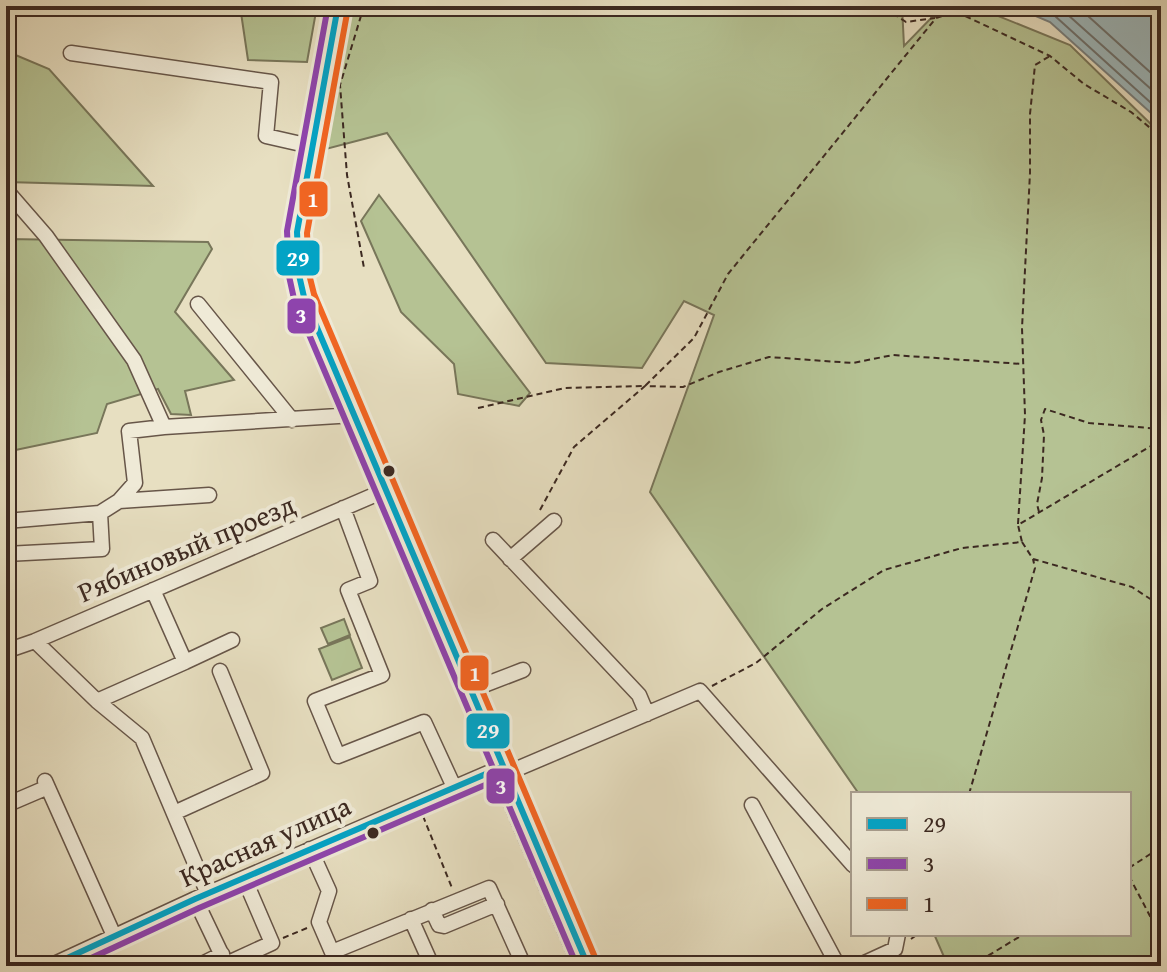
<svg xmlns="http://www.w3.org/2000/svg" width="1167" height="972" viewBox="0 0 1167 972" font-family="'Gentium Book Plus',serif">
<rect width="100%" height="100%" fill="#e7dfc1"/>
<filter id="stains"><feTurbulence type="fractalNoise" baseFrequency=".0025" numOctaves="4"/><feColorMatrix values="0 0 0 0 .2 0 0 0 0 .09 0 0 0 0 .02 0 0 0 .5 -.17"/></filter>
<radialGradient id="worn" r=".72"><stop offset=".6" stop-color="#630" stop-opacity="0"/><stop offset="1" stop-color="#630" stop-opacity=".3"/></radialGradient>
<path fill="#b5c293" stroke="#78765a" stroke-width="2" d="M240 6H317L307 62 248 60Z
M346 6H902L904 46 937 12 976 7 1070 45 1161 134V966H948L934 934H1129V794H859L650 492 714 315 684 301 642 368 546 363 387 133 326 149Z
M6 51 49 69 153 186 6 182Z
M379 195 530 393 519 406 458 394 454 364 401 312 361 221Z
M6 239 208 242 212 249 175 312 234 380 185 391 191 415 171 414 158 389 107 404 97 433 6 452Z
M344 619 350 635 328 644 321 628Z
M350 637 362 668 332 680 319 649Z"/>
<path fill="#9db9be" stroke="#767f7f" stroke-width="2" d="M1012 6H1141L1161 21V122L1050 22Z"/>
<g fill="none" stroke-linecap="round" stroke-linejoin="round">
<path stroke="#6c7170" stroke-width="2" d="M1032 6 1055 16 1161 112
M1058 6 1161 98
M1077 6 1161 82"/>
<g stroke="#675649" stroke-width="17">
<path id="minor" d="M338 6 297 232 299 275 304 297 496 754 588 966
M71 53 271 82 266 136 310 146
M6 190 46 236 134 360 164 427 354 415
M198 304 292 420
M119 501 209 495
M343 508 370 581 348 590 382 675 315 701 338 756 424 722 454 787
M6 521 100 513 119 501 135 483 129 431 164 427
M493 540 639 695 647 714
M6 554 102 549 100 513
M510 559 554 521
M35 641 97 701 142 738 208 894
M6 651 35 641 386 490
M185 662 232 640
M471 690 523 670
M97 701 185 662 153 590
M505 774 700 691 853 865
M45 781 115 938
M6 805 41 790
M752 805 838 966
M174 813 262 773 220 671
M310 849 329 891 319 922 338 966
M195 899 227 966
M432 910 439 925 444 926 497 904
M411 919 432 966
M332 952 489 888 524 966
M226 964 272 943 244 878
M50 966 195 899 502 767
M198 966 222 954
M858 966 895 949 898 934"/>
</g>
<path stroke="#3c2921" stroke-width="2" stroke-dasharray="6 4" stroke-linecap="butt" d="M364 6 340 85 347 175 364 268
M887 6 888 10 906 22 935 18
M478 408 565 388 645 386 694 338 728 274 936 18 946 15 965 16 1050 56 1084 84 1131 112 1161 137
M540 510 574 447 645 386 683 387 719 372 769 357 853 363 893 355 1022 364
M1039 512 1037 504 1042 478 1044 435 1041 420 1045 409 1089 423 1161 429
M1018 524 1025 415 1022 328 1030 173V114L1035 65 1050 56
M1022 542 1033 559 1132 587 1161 606
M712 686 756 663 822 609 884 570 962 548 1022 542 1018 525 1161 440
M969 794 1035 568 1033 559
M496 795 504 806 572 966
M423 816 452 888
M1129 868 1161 847
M1129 876 1161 937
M283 938 307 928
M911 939 918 934
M278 956 282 966
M944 965V966
M971 966 1024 934"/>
<use href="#minor" stroke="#efead7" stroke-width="14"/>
<g stroke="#efead7" stroke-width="12">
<path id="bus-1" d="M338 6 297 232 299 275 304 297 588 966
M50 966 195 899 502 767"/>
</g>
<g stroke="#efead7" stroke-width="12">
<path id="bus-2" d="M328 6 287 231 289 276 294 299 577 966
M74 966 199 908 506 776"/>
</g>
<g stroke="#efead7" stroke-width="12">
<path id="bus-3" d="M348 8 307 233 309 274 314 294 597 962"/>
</g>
<use href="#bus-1" stroke="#03a3c5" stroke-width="6"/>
<use href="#bus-2" stroke="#8e44ad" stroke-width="6"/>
<use href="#bus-3" stroke="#f26522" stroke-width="6"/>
</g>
<g fill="#3c2921" stroke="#efead7" stroke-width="3">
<circle cx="389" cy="471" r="7"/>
<circle cx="373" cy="833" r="7"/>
</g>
<g text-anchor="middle" stroke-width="8" stroke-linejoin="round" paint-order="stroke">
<g font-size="28" fill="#3c2921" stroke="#efead7">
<text transform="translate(186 548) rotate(-23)" y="10">Рябиновый проезд</text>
<text transform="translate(265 841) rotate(-24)" y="10">Красная улица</text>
</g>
</g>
<g stroke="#efead7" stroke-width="3">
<rect x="298" y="180" width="31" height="38" rx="8" fill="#f26522"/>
<rect x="275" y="239" width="46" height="38" rx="8" fill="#03a3c5"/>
<rect x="286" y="297" width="31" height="38" rx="8" fill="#8e44ad"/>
<rect x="459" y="654" width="31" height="38" rx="8" fill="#f26522"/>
<rect x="465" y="712" width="46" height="38" rx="8" fill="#03a3c5"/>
<rect x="485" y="767" width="31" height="38" rx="8" fill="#8e44ad"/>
</g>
<g font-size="22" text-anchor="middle" font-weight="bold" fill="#fff">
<text x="313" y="207">1</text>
<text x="298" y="266">29</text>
<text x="301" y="323">3</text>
<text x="475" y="681">1</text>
<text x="488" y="738">29</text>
<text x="501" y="794">3</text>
</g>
<rect width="1167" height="972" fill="none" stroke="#e7dfc1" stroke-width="32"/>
<rect x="8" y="8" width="1151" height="956" fill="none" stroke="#3c2921" stroke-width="4"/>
<rect x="16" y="16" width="1135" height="940" fill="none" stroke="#3c2921" stroke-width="2"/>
<rect x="851" y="792" width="280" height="144" fill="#efead7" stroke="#a79d8e" stroke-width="2"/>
<rect x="867" y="818" width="40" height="12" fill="#03a3c5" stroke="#a79d8e" stroke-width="2"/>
<text x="923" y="832" font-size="24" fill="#3c2921">29</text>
<rect x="867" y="858" width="40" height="12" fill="#8e44ad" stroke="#a79d8e" stroke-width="2"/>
<text x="923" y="872" font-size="24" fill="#3c2921">3</text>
<rect x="867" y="898" width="40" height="12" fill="#f26522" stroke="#a79d8e" stroke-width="2"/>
<text x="923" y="912" font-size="24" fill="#3c2921">1</text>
<rect width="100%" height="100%" filter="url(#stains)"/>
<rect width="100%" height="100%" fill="url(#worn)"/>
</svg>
